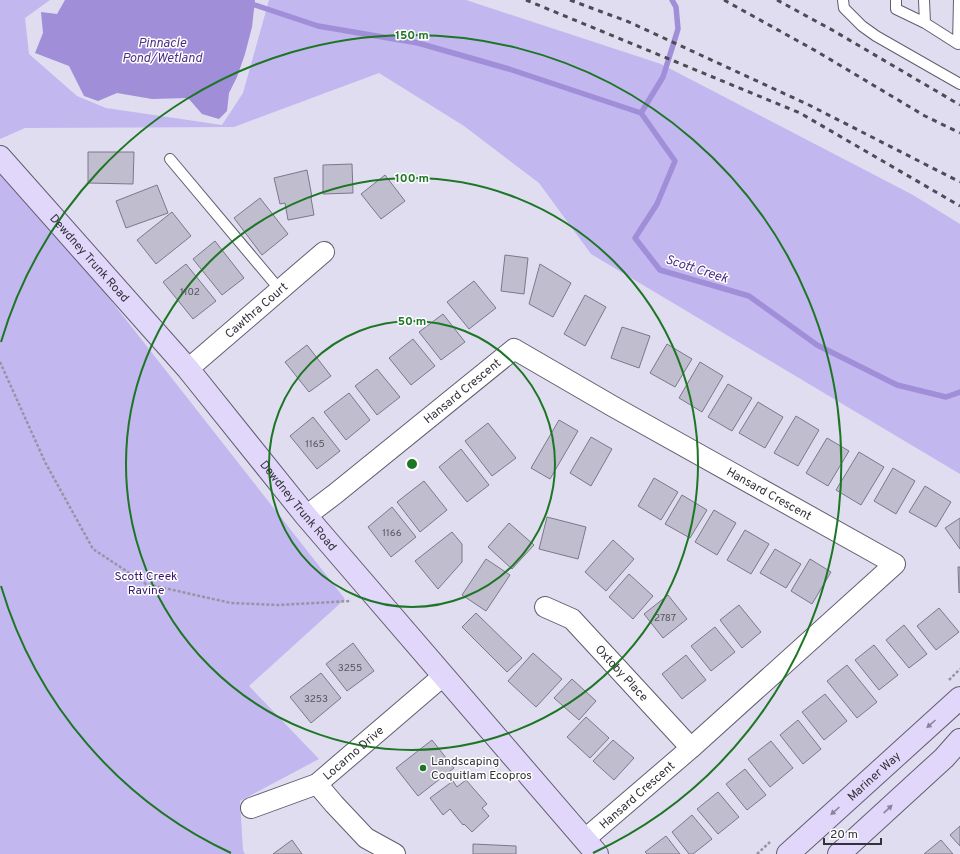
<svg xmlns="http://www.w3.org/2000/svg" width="960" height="854" viewBox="0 0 960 854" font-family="Overpass,sans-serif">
<rect width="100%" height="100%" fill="#e0ddf0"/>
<path fill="#c3b7f0" d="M0 0H50L25 18 29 54 77 96 106 108 222 125 243 93 269 0H466L661 64 913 195 960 224V474L591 254 539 183 464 126 379 73 234 127 25 128 0 139Z
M0 159 345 599 249 686 319 759 240 801 243 850 245 854H0Z"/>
<path fill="#a08ed8" d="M65 0H255L252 27 245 54 237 77 229 93 227 111 219 119 202 114 188 98 152 99 117 93 98 101 84 96 69 66 35 53 43 33 41 12 57 14Z"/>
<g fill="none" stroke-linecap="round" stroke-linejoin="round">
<path stroke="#a08ed8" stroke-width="5.5" d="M255 5 318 26 418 43 509 69 641 113
M641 113 675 161 657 204 635 238 660 270 749 296 817 345 897 385 946 397 960 392
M641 113 663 77 678 29 676 7 672 0"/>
</g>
<path fill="#c0bdcf" stroke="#7b7889" d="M88 152H134L133 184 88 183Z
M352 164 353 193 323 194V165Z
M307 170 312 197 311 198 314 215 288 220 285 203 280 204 274 178Z
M385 175 405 201 381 219 361 194Z
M157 185 168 213 126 228 116 201Z
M260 198 288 234 262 255 234 218Z
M172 212 191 236 156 264 137 240Z
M215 241 244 278 222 295 193 259Z
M505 255 528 258 524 294 501 291Z
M186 264 216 301 193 319 163 282Z
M540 264 571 283 553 317 529 304Z
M474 281 496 308 469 329 447 302Z
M585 295 606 307 585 346 564 334Z
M443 314 465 342 441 360 419 332Z
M622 327 650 336 639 368 611 358Z
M413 339 435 366 411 385 389 358Z
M667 344 692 359 675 387 650 373Z
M307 345 331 376 309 392 285 362Z
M700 362 723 376 702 412 679 398Z
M377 369 400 397 377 415 355 386Z
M728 384 752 398 732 431 708 417Z
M349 393 370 420 346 440 324 412Z
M758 402 783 417 765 448 739 433Z
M796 416 819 430 798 466 774 453Z
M313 417 340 451 317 469 290 436Z
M559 420 578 431 550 479 531 468Z
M488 423 516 458 492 476 465 441Z
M591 437 612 449 591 486 570 473Z
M827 438 849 451 828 486 806 473Z
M461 449 489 485 467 502 439 467Z
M859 452 884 467 861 505 836 490Z
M893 468 915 481 896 514 874 501Z
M654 478 678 492 661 520 638 506Z
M424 481 447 510 420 532 397 502Z
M925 486 951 502 936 527 909 512Z
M682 495 707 510 690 538 665 524Z
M392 507 416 537 391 557 368 527Z
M714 510 736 523 717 555 695 542Z
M547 517 586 527 578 559 539 549Z
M960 518V549L945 528Z
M509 523 534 545 512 569 488 547Z
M745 530 769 544 751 574 727 560Z
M452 532 462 544V562L438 589 415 561Z
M613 540 634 559 606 591 585 572Z
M775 549 801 564 786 588 760 573Z
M486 559 510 575 486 611 462 595Z
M810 559 831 572 812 604 791 591Z
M958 567H960V592L959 593Z
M629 574 653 596 633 619 609 597Z
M668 595 687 619 663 638 644 614Z
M739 605 761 632 742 648 720 620Z
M939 608 959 632 936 650 917 626Z
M476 613 522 658 507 672 462 627Z
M904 625 927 654 909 668 886 640Z
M715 627 735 652 711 671 691 646Z
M353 643 374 671 347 691 326 664Z
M874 645 898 675 879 690 855 660Z
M533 653 562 679 536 707 508 681Z
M686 655 706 680 682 699 662 674Z
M847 665 877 702 857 718 827 681Z
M321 673 341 698 311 723 290 697Z
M572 679 596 701 579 720 554 698Z
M825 694 847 721 824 740 802 712Z
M586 717 609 738 590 758 567 737Z
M798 720 821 749 803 764 780 735Z
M432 740 454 768 418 796 396 768Z
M613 740 634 758 614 780 593 761Z
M771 741 793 768 770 787 748 759Z
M745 769 766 795 747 810 726 784Z
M466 780 487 804 482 808 489 816 472 832 464 824 463 825 450 809 443 815 430 798 453 781 457 787Z
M718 792 739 817 718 834 697 809Z
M692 815 712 839 693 854H689L672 832Z
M960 826V846L950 835Z
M666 836 680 854H647L645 852Z
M292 840 302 854H273Z
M941 840 953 854H924Z
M473 844 516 846V854H473Z"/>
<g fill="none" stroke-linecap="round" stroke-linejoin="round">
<g stroke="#615e6e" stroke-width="12">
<path id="lane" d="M843 0 844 8 862 26 876 36 960 84
M896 0V9L925 23 958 44 959 0
M924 0 925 23
M170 159 280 290"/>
</g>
<g stroke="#615e6e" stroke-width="22">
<g id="street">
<path id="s1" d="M188 369 324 252"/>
<path id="s2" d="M306 516 335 494 514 349 614 407 895 564 691 748 585 839"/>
<path id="s3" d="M545 607 572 619 691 748"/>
<path d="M317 784 334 804 366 838 395 854"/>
<path id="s4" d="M251 808 317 784 443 676"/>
</g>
</g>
<g stroke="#615e6e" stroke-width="24">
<g id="secondary">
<path id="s5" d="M0 157 188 369 306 516 597 854"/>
<path id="s6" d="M788 854 960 698"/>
<path d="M839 854 944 758 960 740"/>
</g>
</g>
<path stroke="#9795a3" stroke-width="2.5" stroke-dasharray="3 2" stroke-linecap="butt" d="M0 362 45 462 93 549 146 584 231 603 278 605 351 601
M949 680 960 669
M757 854 770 842"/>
<use href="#lane" stroke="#fff" stroke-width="10"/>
<use href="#street" stroke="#fff" stroke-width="20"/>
<use href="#secondary" stroke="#e1d7fa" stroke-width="22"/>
<path stroke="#4d4c55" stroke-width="3" stroke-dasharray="5 5" stroke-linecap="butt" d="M526 0 800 113 960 206
M570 0 629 22 809 105 960 182
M724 0 816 51 925 116 960 133
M777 0 834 31 960 105"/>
</g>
<defs><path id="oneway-solid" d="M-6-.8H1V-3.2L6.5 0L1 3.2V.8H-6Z"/></defs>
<g fill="#8a849a">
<use href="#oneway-solid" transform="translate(931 724) rotate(138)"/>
<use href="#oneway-solid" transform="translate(888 809) rotate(-43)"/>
<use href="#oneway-solid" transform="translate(835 811) rotate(138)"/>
</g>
<g fill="none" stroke="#1c7624" stroke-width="2">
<circle cx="412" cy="464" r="143"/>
<circle cx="412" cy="464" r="286"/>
<path d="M231 853A429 429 0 0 1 1 586M1 342A429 429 0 1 1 593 853"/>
</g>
<circle fill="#1c7624" stroke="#fff" stroke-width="1.5" cx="423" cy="768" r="4"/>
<g text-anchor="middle" stroke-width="3" stroke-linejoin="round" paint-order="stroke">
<g font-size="10" fill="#56555e">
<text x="190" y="295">1102</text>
<text x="315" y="447">1165</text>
<text x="392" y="536">1166</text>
<text x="665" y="621">2787</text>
<text x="350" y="671">3255</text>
<text x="316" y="702">3253</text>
</g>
<g font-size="12" fill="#333239" stroke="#fff">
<text dy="4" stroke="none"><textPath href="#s5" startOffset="135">Dewdney Trunk Road</textPath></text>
<text dy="4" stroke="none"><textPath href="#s1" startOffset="90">Cawthra Court</textPath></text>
<text dy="4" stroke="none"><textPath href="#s2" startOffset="200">Hansard Crescent</textPath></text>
<text dy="4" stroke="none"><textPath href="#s2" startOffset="560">Hansard Crescent</textPath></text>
<text dy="4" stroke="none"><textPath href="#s5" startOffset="459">Dewdney Trunk Road</textPath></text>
<text dy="4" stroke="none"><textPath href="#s3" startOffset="103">Oxtoby Place</textPath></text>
<text dy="4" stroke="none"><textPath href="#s4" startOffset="118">Locarno Drive</textPath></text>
<text dy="4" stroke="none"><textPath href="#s6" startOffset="116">Mariner Way</textPath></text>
<text transform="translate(637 795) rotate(-41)" y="4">Hansard Crescent</text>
</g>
<g font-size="12" fill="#39196f" stroke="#fff">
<text x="146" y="580">Scott Creek<tspan x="146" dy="14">Ravine</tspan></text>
</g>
<g font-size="12" fill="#333239" stroke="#fff" text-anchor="start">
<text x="431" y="765">Landscaping<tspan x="431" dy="14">Coquitlam Ecopros</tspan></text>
</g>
<g font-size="13" font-style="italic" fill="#4c2f86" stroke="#fff">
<text x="162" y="47">Pinnacle<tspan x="162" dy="15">Pond/Wetland</tspan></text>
<text transform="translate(697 268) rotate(18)" y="5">Scott Creek</text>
</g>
</g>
<circle cx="412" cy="464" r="6" fill="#1c7624" stroke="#fff" stroke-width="2"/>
<g font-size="12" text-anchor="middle" font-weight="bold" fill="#1c7624" stroke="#fff" stroke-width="3" stroke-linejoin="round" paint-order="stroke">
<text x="412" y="39">150 m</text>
<text x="412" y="182">100 m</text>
<text x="412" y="325">50 m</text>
</g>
<path d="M824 838v6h57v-6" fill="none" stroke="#333239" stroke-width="2"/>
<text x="830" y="838" font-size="12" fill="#333239" stroke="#ffffff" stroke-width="3" paint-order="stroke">20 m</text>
</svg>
